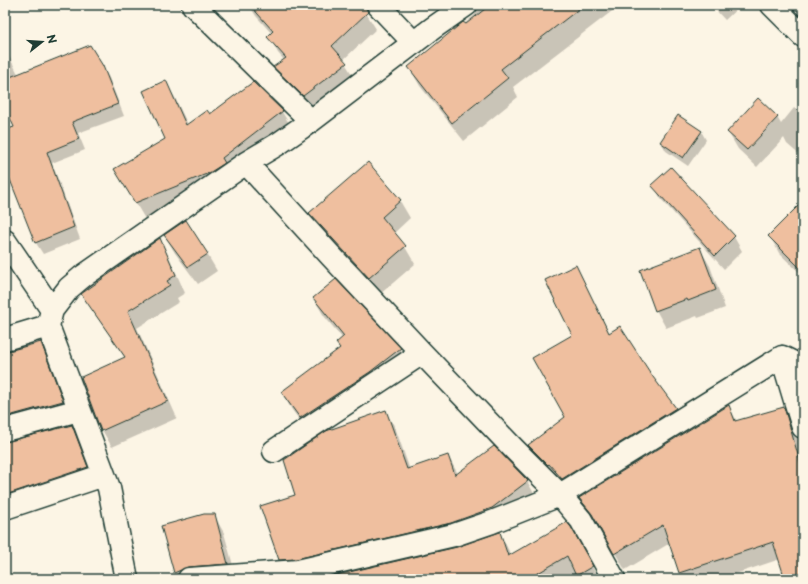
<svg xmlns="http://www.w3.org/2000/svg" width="808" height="584" viewBox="0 0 808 584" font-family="'Playpen Sans',sans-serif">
<rect width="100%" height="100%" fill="#fcf5e5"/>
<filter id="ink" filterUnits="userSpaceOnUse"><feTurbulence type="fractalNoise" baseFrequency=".025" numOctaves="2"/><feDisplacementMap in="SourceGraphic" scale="8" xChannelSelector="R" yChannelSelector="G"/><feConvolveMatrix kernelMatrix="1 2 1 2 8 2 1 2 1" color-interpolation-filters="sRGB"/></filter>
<g filter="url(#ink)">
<path fill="#0003" d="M249 5H359L366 13 376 29 343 60 355 79 313 111 284 82 275 67 284 60 278 53 269 37 272 34 256 16Z
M462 5H620L513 87 518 97 464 141 420 86 409 67 474 16 478 10 470 14Z
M711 5H741L725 20Z
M5 48 18 74 102 66 109 78 124 116 78 133 85 150 52 163 80 239 43 254 36 243 5 164V131L15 127 5 104Z
M166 82 175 98 188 125 209 115 253 83 282 112 292 128 219 189 145 219 116 170 166 139Z
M794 108 803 115V158L787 144 784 138 757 167 738 149 728 132 777 117 781 124Z
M701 131 706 140 688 166 666 151 661 142Z
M368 163 400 201 410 218 394 233 405 247 415 264 379 295 320 230 310 213Z
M671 169 734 237 742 251 724 269 661 199 653 185Z
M803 203V276L779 253 770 236Z
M165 236 207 254 217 271 198 284 175 253Z
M159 240 169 257 185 293 177 298 179 302 137 328 177 418 112 447 102 430 125 358 93 311 83 294Z
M700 249 710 266 725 308 698 318 697 316 666 328 656 310Z
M576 266 610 334 645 367 675 409 683 422 570 492 558 477 556 478 537 459 529 446 566 417 573 335Z
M336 281 400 349 410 366 311 435 292 410 282 393 340 349 337 343 343 339 324 316 314 299Z
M40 343 50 360 72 419 5 440V353Z
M803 344V361L797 350Z
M728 406 737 421 783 408 793 425 797 439 803 440V579H786L780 559 720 579H683L680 572 670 543 625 570 602 530 590 515 580 498Z
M385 411 395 427 410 470 448 456 458 474 527 481 536 497 502 524 289 576 280 559 296 495Z
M71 426 81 443 97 484 5 517V443Z
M214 515 224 533 236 576 179 579 175 573 163 527Z
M570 528 599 579H578L576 573 565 579H323L457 548 500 533 511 555Z"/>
<path fill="#efbf9f" stroke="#1f3d34" d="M250 5H366L368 12 332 46 347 63 303 96 273 67 286 58 267 37 273 31Z
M490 5H584L501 69 508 78 452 123 408 67 463 22 466 24Z
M90 45 103 66 118 104 72 122 79 139 47 152 74 227 35 243 5 167V130L14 127 5 107V79Z
M166 80 186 125 207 110 210 114 253 82 283 111 222 158 225 163 209 173 135 203 114 169 165 139 143 91Z
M758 98 778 117 747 150 727 132Z
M678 115 702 131 683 158 660 142Z
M368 162 401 200 382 217 406 246 369 278 309 213Z
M671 167 735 236 715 256 651 185Z
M803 201V271L768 236Z
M186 220 208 254 188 267 164 235Z
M160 238 176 275 167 281 170 285 128 311 168 401 101 431 81 377 125 357 81 294Z
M700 247 716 290 688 301 687 299 655 311 640 270Z
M576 265 609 333 620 326 653 377 676 408 562 479 549 464 548 465 528 445 565 417 532 358 572 335 545 280Z
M336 279 401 348 370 372 300 418 281 392 340 348 336 343 344 336 313 298Z
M41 342 63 401 5 417V352Z
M729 405 735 421 784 407 803 472V579H785L773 542 679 573 663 525 614 554 592 514 579 498Z
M386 410 407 469 448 455 455 475 494 446 528 481 492 508 451 523 296 559 279 560 260 506 295 495 284 460 326 431Z
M72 425 88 467 5 495V442Z
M204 514H215L228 564 188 567 174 573 161 526Z
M567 522 571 527 593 566 576 576 567 556 528 579H319L457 547 500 532 508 556Z"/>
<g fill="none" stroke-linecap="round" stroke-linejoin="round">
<g stroke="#1f3d34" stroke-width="25">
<path id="minor" d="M193 5 311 121
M378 5 414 43
M772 5 803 36
M246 163 331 256 422 353 514 449 560 495 581 520 614 579
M5 241 52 310
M5 339 48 326
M803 375 794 363 782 357 803 427
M5 430 79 410
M274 451 422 353
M5 508 104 475
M127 579 109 488 48 326 52 310 69 288 82 277 246 163 278 144 311 121 433 28 466 5
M189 579 298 571 454 535 492 522 560 495 782 357"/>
</g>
<use href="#minor" stroke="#fcf5e5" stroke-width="22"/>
</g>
</g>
<rect width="808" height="584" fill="none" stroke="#fcf5e5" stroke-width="20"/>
<rect x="10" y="10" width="788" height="564" fill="none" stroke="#1f3d34" stroke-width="1.5" filter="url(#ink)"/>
<g transform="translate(42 42) rotate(73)" stroke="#fcf5e5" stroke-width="3" paint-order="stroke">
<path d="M0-3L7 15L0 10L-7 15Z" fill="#1f3d34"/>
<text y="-6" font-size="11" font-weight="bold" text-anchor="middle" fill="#1f3d34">N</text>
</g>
</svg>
